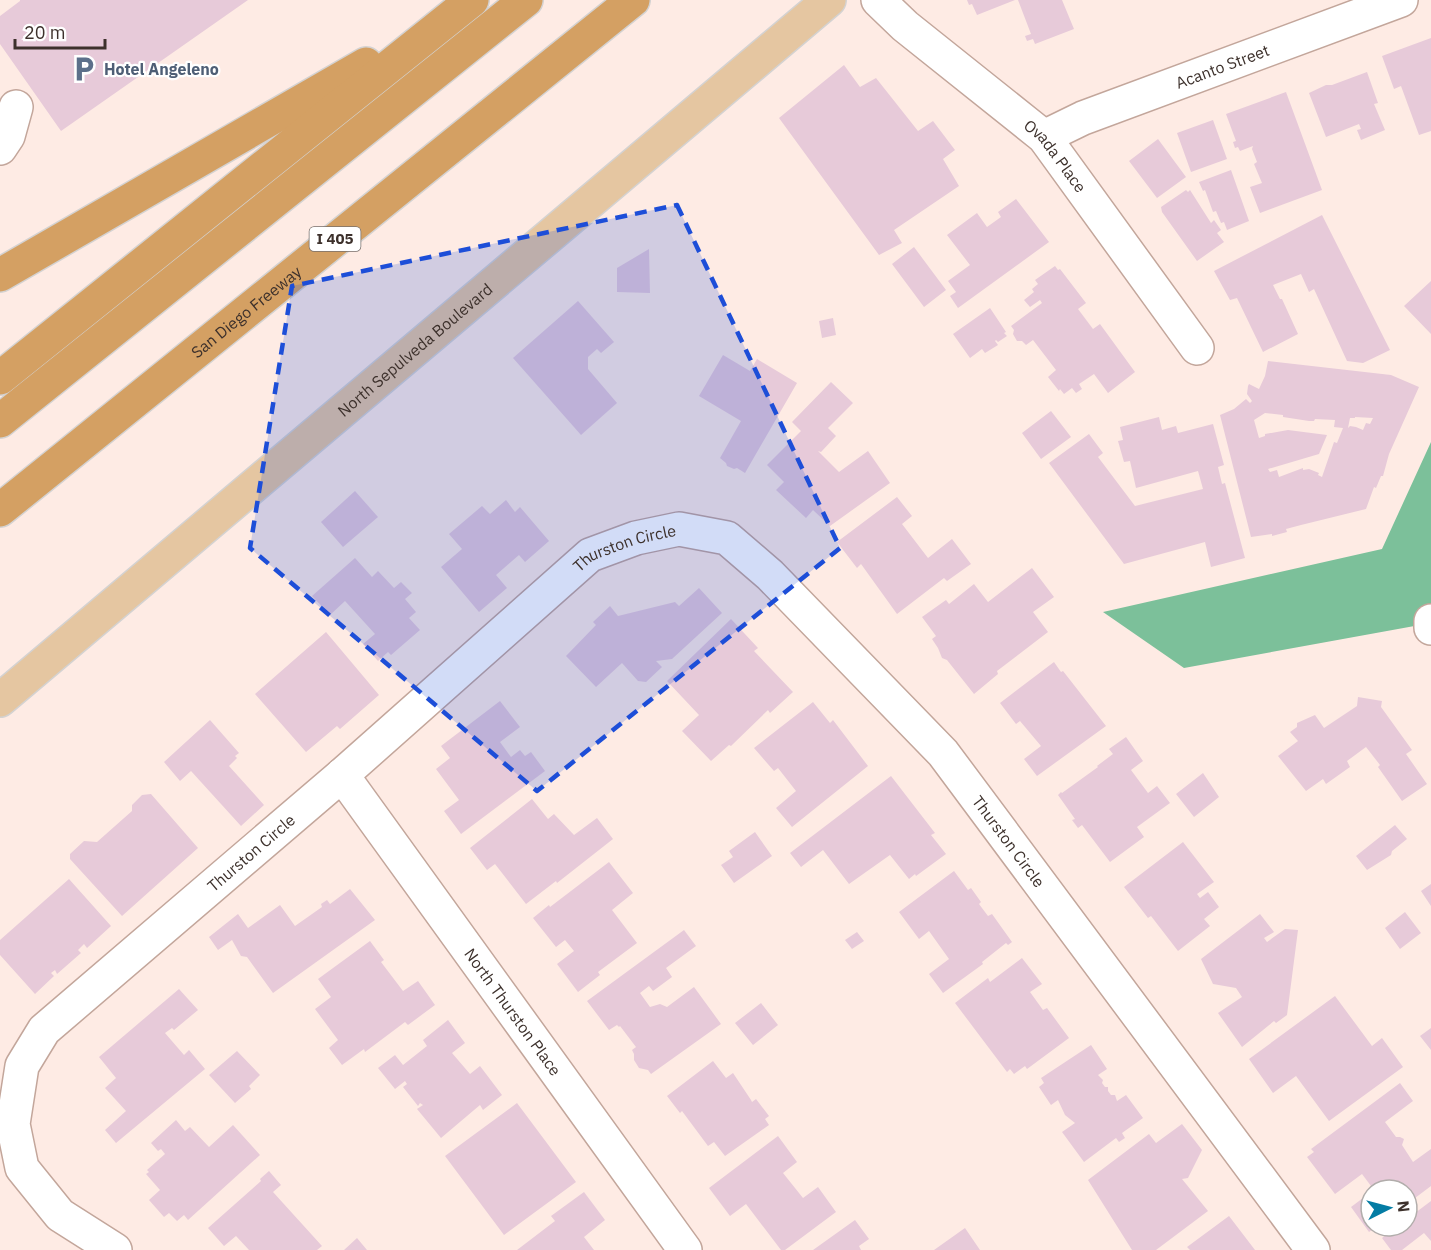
<svg xmlns="http://www.w3.org/2000/svg" width="1431" height="1250" viewBox="0 0 1431 1250" font-family="'IBM Plex Sans',sans-serif">
<rect width="100%" height="100%" fill="#feebe4"/>
<path fill="#7cc09a" d="M1431 442V623L1184 668 1103 612 1382 549Z"/>
<path fill="#e7cad9" fill-rule="evenodd" d="M20 0H248L61 131 0 44V16L20 1Z
M967 0H1015L977 15 972 4 969 5Z
M1018 0H1062L1074 29 1035 44 1033 39 1027 41 1025 36 1031 34Z
M1431 38V131L1419 135 1401 86 1394 89 1382 56Z
M844 65 860 87 876 78 918 131 933 121 955 150 943 159 959 186 894 230 902 243 879 255 779 118Z
M1367 72 1378 103 1374 104 1385 130 1361 140 1357 130 1361 129 1359 124 1326 137 1309 93 1326 85H1332Z
M1286 92 1322 190 1260 213 1250 187 1262 183 1254 164 1257 162 1252 149 1253 146 1240 151 1238 147 1235 148 1233 142 1236 141 1226 114Z
M1213 120 1227 159 1191 172 1177 133Z
M1158 139 1186 177 1157 198 1129 161Z
M1231 170 1249 221 1227 230 1224 222 1221 223 1216 211 1213 212 1205 190 1203 191 1199 182Z
M1186 190 1188 192 1190 190 1211 223 1214 220 1221 230 1217 233 1224 242 1197 261 1162 212 1161 207Z
M1016 199 1049 242 958 308 950 296 956 292 948 281 970 265 947 235 977 213 987 227 1001 217 998 212Z
M1322 215 1390 350 1363 363 1347 361 1314 289 1309 292 1301 274 1273 285 1280 299H1282L1298 334 1263 352 1237 298 1230 300 1214 271Z
M914 247 946 290 924 307 892 264Z
M649 249 650 293 617 292V268Z
M1055 266 1058 270 1060 269 1086 303 1078 309 1093 329 1100 324 1135 372 1108 393 1094 374 1079 384 1082 389 1076 393 1072 388 1064 394 1060 389 1059 391 1048 377 1056 370 1033 340 1026 345 1022 341H1017L1013 334 1014 330 1011 326 1042 303 1040 300 1030 307 1024 300 1034 292 1032 289 1038 284 1035 280Z
M1431 281V334L1404 306Z
M578 301 614 342 601 353 597 349 588 357V369L617 403 581 435 513 358Z
M990 308 1006 332 1004 333 1007 336 998 342 996 340 995 341 998 345 985 353 982 349 970 358 953 334Z
M833 318 836 335 822 338 819 321Z
M723 355 750 371 757 359 797 383 745 473 737 468 734 469 727 466 726 463 720 458 741 421 699 396Z
M1268 361 1391 375 1419 387 1389 454 1383 476H1381L1376 488 1374 487 1366 509 1301 525 1286 529 1287 532 1272 536V534L1251 537 1220 415 1234 409 1246 399 1250 403 1252 401 1247 394 1248 386 1249 384 1259 389 1265 376ZM1265 413 1283 415V417L1309 421H1314L1315 419 1335 420 1334 427 1343 428 1337 443 1334 442 1322 477 1318 475 1319 473 1309 469 1303 470V468L1279 477 1277 470 1270 472 1268 469 1319 454 1327 435 1288 430 1265 434V436L1259 438 1254 420ZM1355 417 1373 418 1370 424 1366 423 1363 430 1356 427 1350 426 1348 428 1350 418H1355Z
M831 382 853 403 828 428 836 436 821 452 818 451 839 472 868 451 890 483 830 526 813 510 806 518 776 490 784 482 767 465 801 431 792 422Z
M1051 411 1071 437 1041 459 1022 433Z
M1159 417 1162 430 1176 426 1178 433 1213 424 1224 465 1218 467 1222 484 1225 483 1245 558 1211 567 1205 542 1124 564 1049 463 1089 434 1103 453 1098 457 1135 506 1203 489 1198 471 1136 488 1130 461 1124 462 1118 441 1123 440 1120 427Z
M355 491 378 517 343 547 321 522Z
M897 497 912 516 902 524 928 558 952 539 971 564 947 581 944 578 897 614 861 564 857 568 837 542Z
M506 500 515 512 520 507 549 541 525 562 519 555 496 575 507 588 479 612 441 567 462 549 449 534 482 506 490 514Z
M355 558 372 577 378 571 394 588 401 582 412 593 405 599 416 612 409 618 420 630 391 655 388 652 378 661 363 644 375 634 345 601 330 615 312 596Z
M1032 568 1054 597 1033 612 1048 632 997 671 998 674 974 694 947 660 942 658 938 648 932 639 936 636 922 617 946 600 949 604 974 584 988 602Z
M699 588 722 613 672 659 656 661 662 667 646 682 638 681 622 663 596 687 566 656 596 625 593 622 610 606 618 616 675 602 679 606Z
M731 619 758 648 754 651 793 692 770 713 768 710 731 746 729 745 711 761 682 731 699 715 667 681Z
M326 632 379 695 340 729 337 726 306 752 255 694Z
M1054 662 1061 672 1063 671 1106 726 1037 776 1024 759 1041 746 1020 721 1016 724 1000 703Z
M1358 697 1382 701 1381 707 1412 750 1406 754 1427 784 1402 801 1378 767 1380 765 1366 747 1347 761 1350 767 1326 784 1323 779 1306 791 1278 756 1298 741 1290 732 1297 727V723L1315 715 1324 728 1357 706Z
M500 701 520 727 500 742 511 757 520 750 525 756 531 752 545 771 461 834 444 811 459 800 436 769 450 758 441 746Z
M813 702 830 723 833 720 868 766 792 827 776 808 796 791 778 768 774 771 754 748Z
M210 720 239 753 235 756 237 758 229 766 264 805 241 826 191 771 180 781 164 762Z
M1126 737 1143 761 1131 770 1148 793 1157 786 1170 803 1137 827 1144 837 1110 862 1082 825 1078 828 1072 820 1075 819 1058 795 1061 792 1062 793 1098 767 1097 766 1113 754 1109 749Z
M1203 773 1219 797 1194 817 1176 794Z
M891 776 935 833 931 835 946 854 916 876 915 874 909 879 890 855 849 884 823 850 801 867 790 853Z
M151 794 198 848 122 916 70 859V854L84 841 97 842 132 811V805L142 795Z
M532 799 548 819 554 814 574 835 597 818 613 839 557 883 556 881 526 904 495 864 487 870 470 848Z
M1395 825 1407 839 1392 851 1391 855 1367 870 1356 856Z
M755 832 772 856 734 883 721 865 733 857 729 851Z
M1183 842 1214 882 1197 894 1200 898 1208 892 1219 907 1204 919 1210 926 1178 951 1151 916 1148 918 1124 887Z
M609 862 633 893 612 910 637 943 598 972 600 975 578 992 557 964 574 951 565 940 556 947 533 918 549 905 550 907Z
M954 871 968 890 971 888 981 902 979 904 988 916 992 914 1012 942 1008 945 1006 943 982 962 983 964 943 993 929 974 949 959 929 931 919 939 899 912Z
M69 879 111 926 87 948 84 944 78 950 81 953 57 974 55 970 51 973 54 976 35 994 0 955V940Z
M1431 884V906L1421 891Z
M350 889 375 920 273 993 247 957 241 956 232 940 218 950 209 937 238 914 248 928 280 905 295 926 322 907 321 904 327 900 330 904Z
M1405 912 1421 933 1400 949 1385 928Z
M1260 914 1274 932 1264 938 1267 942 1285 929 1298 930 1287 1015 1276 1023 1274 1021 1242 1047 1218 1013 1242 997 1236 988 1213 984 1201 959Z
M684 930 696 946 666 968 672 977 653 991 649 986 640 993 650 1007 660 1004 667 1007 694 987 721 1024 651 1074 648 1070 639 1068 634 1060V1054L632 1050 636 1047 620 1026 619 1027 617 1025 609 1030 587 1001Z
M857 932 864 941 852 949 845 940Z
M370 941 384 960 381 962 403 991 418 981 435 1005 408 1025 405 1022 365 1052 364 1049 342 1065 329 1048 338 1040 315 1009 331 997 318 979Z
M1022 958 1042 984 1030 992 1043 1010 1047 1008 1069 1038 1027 1069 1025 1066 1014 1074 1010 1069 1007 1072 955 1003 988 978 990 982Z
M179 989 198 1010 174 1030 172 1028 165 1033 184 1055 189 1050 205 1069 116 1143 105 1130 126 1111 105 1088 116 1078 99 1057Z
M1335 996 1372 1046 1382 1038 1403 1067 1329 1121 1296 1076 1273 1093 1249 1059Z
M761 1003 778 1025 753 1045 735 1023Z
M448 1020 465 1043 452 1053 470 1074 480 1066 502 1095 483 1110 480 1105 441 1138 417 1109 423 1105 420 1103 418 1106 403 1087 407 1084 405 1081 395 1089 378 1068 395 1055 403 1065 427 1046 423 1040Z
M1431 1028V1050L1420 1036Z
M1091 1045 1107 1069 1098 1075 1103 1080 1102 1083 1105 1087H1108V1091L1111 1095H1115L1117 1101 1126 1095 1143 1118 1122 1133 1125 1138 1119 1142 1116 1138 1084 1162 1062 1132 1075 1123 1065 1115 1058 1100 1051 1105 1039 1087 1044 1083 1041 1078Z
M237 1051 260 1075 249 1086 251 1089 235 1103 209 1075Z
M713 1061 726 1078 733 1073 751 1100 752 1102 756 1099 769 1116 765 1119 769 1125 725 1156 714 1142 708 1146 682 1111 680 1113 667 1096Z
M1400 1083 1413 1101 1385 1122 1396 1137H1400L1404 1139 1402 1145 1413 1162 1431 1149V1186L1407 1204V1190H1374L1362 1174 1335 1194 1307 1157 1314 1152 1311 1149Z
M517 1103 576 1182 504 1235 445 1156Z
M176 1120 185 1131 190 1127 209 1147 233 1125 260 1155 188 1220 184 1215 177 1221 169 1213 164 1217 149 1200 160 1190 146 1174 149 1172 147 1170 165 1154 161 1149 158 1151 151 1143Z
M1182 1124 1202 1150 1188 1178 1182 1179 1208 1211 1156 1250H1132L1088 1180 1149 1134 1156 1143Z
M778 1136 797 1162 783 1173 803 1198 818 1187 836 1212 785 1250H781L746 1204 730 1216 709 1188Z
M269 1171 281 1185 273 1192 322 1246 317 1250H249L236 1236 224 1246 208 1228 261 1181 260 1179Z
M584 1192 605 1220 584 1237 594 1250H517L555 1221 551 1216Z
M1371 1192V1226H1377L1369 1232 1351 1207Z
M1431 1201V1241L1424 1233 1402 1250H1391L1382 1238 1397 1226H1407V1219Z
M1229 1216 1255 1250H1190L1187 1247Z
M855 1220 869 1239 859 1246 861 1250H813Z
M965 1228 980 1250H934Z
M357 1238 367 1250H344Z"/>
<g fill="none" stroke-linecap="round" stroke-linejoin="round">
<g stroke="#c3a69b" stroke-width="36">
<g id="minor">
<path id="s1" d="M878 0 905 26 1044 137 1197 348"/>
<path id="s2" d="M1044 137 1083 118 1401 0"/>
<path d="M0 148 8 136 16 107"/>
<path d="M1431 621V628"/>
<path id="s3" d="M342 775 685 1250"/>
<path id="s4" d="M115 1250 60 1215 22 1168 13 1124 22 1066 44 1030 342 775 590 555 636 538 679 529 727 538 770 575 943 753 1313 1250"/>
</g>
</g>
<g stroke="#d4d2d1" stroke-width="36">
<g id="major">
<path id="s5" d="M0 700 829 0"/>
</g>
</g>
<g stroke="#d4d2d1" stroke-width="36">
<g id="highway">
<path d="M0 275 366 64"/>
<path d="M0 378 472 0"/>
<path d="M0 421 526 0"/>
<path id="s6" d="M0 510 633 0"/>
</g>
</g>
<use href="#minor" stroke="#fff" stroke-width="33"/>
<use href="#major" stroke="#e5c6a1" stroke-width="33"/>
<use href="#highway" stroke="#d4a063" stroke-width="33"/>
</g>
<path fill="#1d4ed8" fill-opacity="0.2" stroke="#1d4ed8" stroke-width="4.5" stroke-dasharray="12 8" stroke-linejoin="round" d="M677 205 840 548 537 791 250 548 292 286Z"/>
<defs>
<g id="parking-bare" transform="scale(2.07)"><path d="M-3.5-5.5H1a3.5 3.5 0 0 1 0 7H-1V5.5H-3.5ZM-1-3.4V-.6H.8a1.4 1.4 0 0 0 0-2.8Z" fill="#5c6f8a" stroke="#fff" stroke-width="2.5" paint-order="stroke"/></g>
</defs>
<g fill-rule="evenodd">
<use href="#parking-bare" x="84" y="69"/>
</g>
<g text-anchor="middle" stroke-width="4.5" stroke-linejoin="round" paint-order="stroke">
<rect fill="#fff" stroke="#776f6b" stroke-width="1.5" x="309.5" y="227" width="51" height="24" rx="4.5"/>
<g font-size="15" font-weight="bold" fill="#3d312c">
<text x="335" y="244">I 405</text>
</g>
<g font-size="16" fill="#3d312c" stroke="#fff">
<text dy="6" stroke="none"><textPath href="#s2" startOffset="192">Acanto Street</textPath></text>
<text dy="6" stroke="none"><textPath href="#s1" startOffset="237">Ovada Place</textPath></text>
<text dy="6" stroke="none"><textPath href="#s6" startOffset="316">San Diego Freeway</textPath></text>
<text dy="6" stroke="none"><textPath href="#s5" startOffset="543">North Sepulveda Boulevard</textPath></text>
<text dy="6" stroke="none"><textPath href="#s4" startOffset="1030">Thurston Circle</textPath></text>
<text dy="6" stroke="none"><textPath href="#s4" startOffset="1552">Thurston Circle</textPath></text>
<text dy="6" stroke="none"><textPath href="#s4" startOffset="544">Thurston Circle</textPath></text>
<text dy="6" stroke="none"><textPath href="#s3" startOffset="292">North Thurston Place</textPath></text>
</g>
<g font-size="16" font-weight="bold" fill="#4e5e75" stroke="#fff" text-anchor="start">
<text x="104" y="75">Hotel Angeleno</text>
</g>
</g>
<g transform="translate(1389 1208) rotate(84)"><circle r="28" fill="#ffffff" stroke="#b1adab" stroke-width="1.5"/>
<path d="M0-4.5L10 22L0 15L-10 22Z" fill="#047ca4"/>
<text y="-9" font-size="16" font-weight="bold" text-anchor="middle" fill="#3d312c">N</text>
</g>
<path d="M15 39v9h90v-9" fill="none" stroke="#3d312c" stroke-width="3"/>
<text x="24" y="39" font-size="18" fill="#3d312c" stroke="#ffffff" stroke-width="4.5" paint-order="stroke">20 m</text>
</svg>
